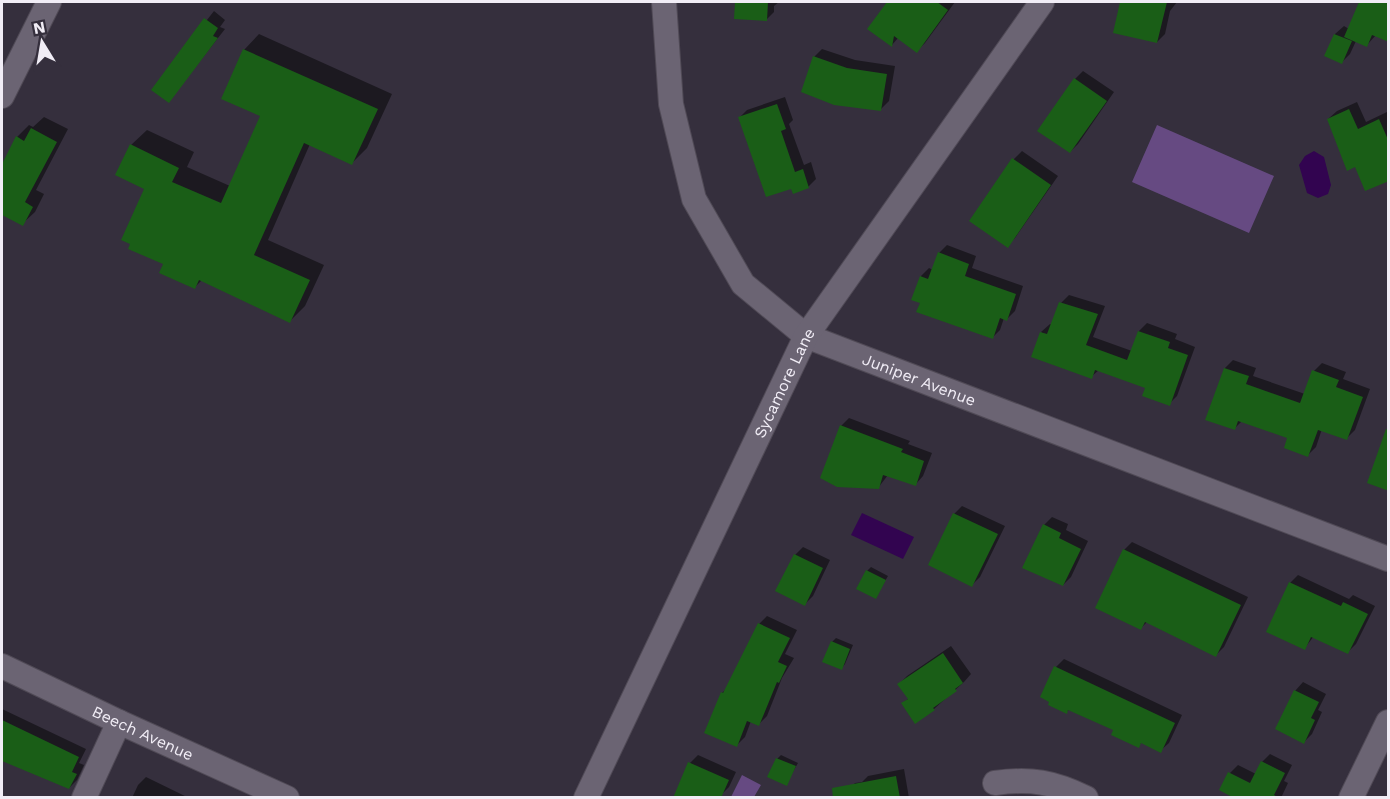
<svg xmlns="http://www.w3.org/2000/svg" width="1390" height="799" viewBox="0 0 1390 799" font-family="'Work Sans',sans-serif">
<rect width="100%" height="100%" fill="#352f3d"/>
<path fill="#664a82" d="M1157 125 1274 176 1249 233 1132 182Z
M742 775 761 785 754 797H731Z"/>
<path fill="#320450" d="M1314 151 1324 157 1331 185 1328 194 1318 198 1307 193 1299 165 1305 156Z
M862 513 914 537 903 559 851 535Z"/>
<path fill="#0007" d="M736 2H779L774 6V12L766 20 735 17Z
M889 2H955L925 43 917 51 898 38 892 45 869 29Z
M1122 2H1177L1170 11 1165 34 1157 42 1114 32Z
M1360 2H1388V35H1376L1367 45 1356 41 1350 54 1342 62 1326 55 1335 34 1344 26 1349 29Z
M214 11 225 20 220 27 225 29 169 101 153 89Z
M259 34 392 94 367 148 352 163 310 144 268 240 324 265 305 306 290 321 203 279 195 287 165 263 146 188 131 145 147 130 194 152 187 167 230 186 262 115 244 50Z
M822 49 855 60 895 66 889 101 881 109 814 57Z
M1083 71 1114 92 1078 144 1070 152 1075 79Z
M785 97 793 120 789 124 804 165 811 162 816 179 808 187 739 118 747 110Z
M1357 102 1366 122 1387 112 1388 180 1356 165 1328 119 1337 111Z
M44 117 68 129 36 190 44 194 35 212 22 224 2 213V196L6 187 2 184V167L17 137 29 125 33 127Z
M1022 151 1058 176 1015 238 1007 246 971 221 1014 159Z
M947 245 976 256 972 268 1023 286 1015 311 1007 319 1004 318 1000 330 992 338 922 302 921 276 929 268 933 270 939 253Z
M1069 295 1105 306 1093 337 1132 351 1139 331 1147 323 1177 334 1175 339 1195 347 1177 396 1169 404 1147 387 1099 370 1091 377 1041 332 1050 324 1052 325 1061 303Z
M1233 360 1256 368 1253 376 1305 394 1314 371 1322 363 1346 372 1343 379 1370 389 1355 430 1347 438 1322 429 1316 447 1308 455 1289 437 1242 421 1234 429 1225 368Z
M849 418 910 441 908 444 932 453 923 476 915 485 888 475 878 488 841 426Z
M962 506 1005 526 980 577 972 585 954 514Z
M1052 517 1068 524 1066 530 1088 541 1071 577 1063 585 1044 525Z
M1132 542 1248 597 1224 647 1216 655 1147 622 1141 628 1124 550Z
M803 547 830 560 813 596 805 604 795 555Z
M871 567 888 576 875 598 867 571Z
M1298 575 1349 599 1353 595 1375 606 1356 644 1348 652 1314 636 1304 649 1290 583Z
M767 616 797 630 785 654 794 658 782 678 767 716 759 724 751 721 745 737 737 745 722 693 728 687 759 624Z
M836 638 853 645 845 664 842 668 832 642Z
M951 646 971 674 964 682 934 709 903 703 909 698 899 684 907 676Z
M1064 659 1182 715 1169 743 1160 751 1142 742 1138 746 1115 729 1070 709 1066 712 1056 667Z
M1303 682 1326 694 1318 710 1322 712 1312 734 1304 742 1295 691Z
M2 709 86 749 79 763 84 765 77 780 69 788 2 759Z
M1270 754 1292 765 1284 781 1288 783 1281 798H1237L1230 773 1238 765 1256 774 1262 762Z
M698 755 736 772 729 787 721 795 690 763Z
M781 755 798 763 786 784 777 759Z
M904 769 909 798H848L847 791 855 783 862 782 868 776Z
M146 777 189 798H132L138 785Z"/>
<path fill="#1a5e17" d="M735 2H768L767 21 734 19Z
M887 2H937L948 10 917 53 894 36 892 47 867 29Z
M1120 2H1167L1157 43 1113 33Z
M1359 2H1389V42L1372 35 1367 47 1344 37Z
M204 18 218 28 213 36 218 38 169 103 151 90Z
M1334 34 1352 41 1342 64 1324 56Z
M243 49 378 109 352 165 304 143 254 255 310 280 290 323 199 280 195 289 159 273 163 264 128 249 130 244 121 240 144 189 115 175 130 144 179 168 172 182 221 203 260 116 221 99Z
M813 56 847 68 887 74 881 111 834 105 801 92Z
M1074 78 1107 101 1070 153 1037 131Z
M777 104 786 129 781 131 795 172 803 169 809 188 793 194 791 189 766 197 738 117Z
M1349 109 1358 129 1379 119 1389 142V181L1365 191 1355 167 1347 171 1327 119Z
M31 128 57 142 25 202 33 207 23 226 2 215V164L16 136 24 141Z
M1012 158 1051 185 1008 248 969 221Z
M938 252 969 264 965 276 1016 294 1007 321 1000 318 993 339 916 312 920 303 911 300 920 276 928 279Z
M1059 302 1098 314 1086 345 1127 360 1138 331 1170 342 1168 348 1188 355 1170 406 1142 396 1145 388 1095 370 1092 379 1031 357 1040 332 1047 334Z
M1224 368 1249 376 1246 384 1300 403 1312 370 1339 380 1336 387 1363 397 1347 440 1318 430 1308 457 1284 448 1287 438 1238 421 1235 430 1205 420Z
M840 425 903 449 901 452 924 461 916 486 883 475 879 489 837 487 820 478Z
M1386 429 1389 430V491L1367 483Z
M953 513 998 534 972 587 928 565Z
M1043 524 1061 533 1059 538 1081 549 1063 586 1022 568Z
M1123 549 1241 605 1216 657 1145 622 1141 630 1095 608Z
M794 554 823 568 805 606 775 591Z
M866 570 886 580 876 599 856 589Z
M1289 582 1341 606 1343 602 1368 614 1348 654 1311 637 1305 650 1266 632Z
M758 623 790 638 778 662 787 666 779 683 777 682 759 726 747 721 737 747 704 733 721 692 723 693Z
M831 641 850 649 842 670 822 662Z
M943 653 963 683 955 689 957 691 933 708 935 710 915 724 901 703 908 699 897 684Z
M1054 666 1175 723 1161 753 1141 743 1139 748 1111 735 1113 730 1068 710 1067 714 1048 705 1049 702 1040 697Z
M1294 690 1319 702 1311 718 1315 720 1304 744 1275 729Z
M2 720 79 757 72 772 77 774 69 789 2 761Z
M776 758 796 766 787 786 767 777Z
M1261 761 1285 773 1274 795 1279 798H1234L1219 790 1228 772 1250 783Z
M688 762 729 780 721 798H673Z
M896 776 900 798H833L832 788Z"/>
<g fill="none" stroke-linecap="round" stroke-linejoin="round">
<g stroke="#504a56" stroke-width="26">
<g id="minor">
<path id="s1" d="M664 2 671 104 694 199 743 284 806 336 1388 559"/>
<path d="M2 96 49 2"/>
<path id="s2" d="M2 666 119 722 287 798"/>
<path d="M995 783C1031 778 1053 782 1086 798"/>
<path d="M84 798 119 722"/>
<path id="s3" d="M586 798 806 336 1042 2"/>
<path d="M1351 798 1388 722"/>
</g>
</g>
<use href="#minor" stroke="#6b6473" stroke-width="24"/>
</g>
<g text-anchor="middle" stroke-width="6" stroke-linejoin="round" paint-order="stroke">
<g font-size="16" fill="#f1edf6" stroke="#352f3d">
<text dy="6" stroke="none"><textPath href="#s1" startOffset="501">Juniper Avenue</textPath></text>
<text dy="6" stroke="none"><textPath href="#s3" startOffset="460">Sycamore Lane</textPath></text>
<text dy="6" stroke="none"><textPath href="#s2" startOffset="156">Beech Avenue</textPath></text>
</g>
</g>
<rect width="1390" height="799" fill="none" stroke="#f1edf6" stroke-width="6"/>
<g transform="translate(42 42) rotate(349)" stroke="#352f3d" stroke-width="4.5" paint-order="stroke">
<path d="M0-4.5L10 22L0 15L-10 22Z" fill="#f1edf6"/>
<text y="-9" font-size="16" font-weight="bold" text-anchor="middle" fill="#f1edf6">N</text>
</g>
</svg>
